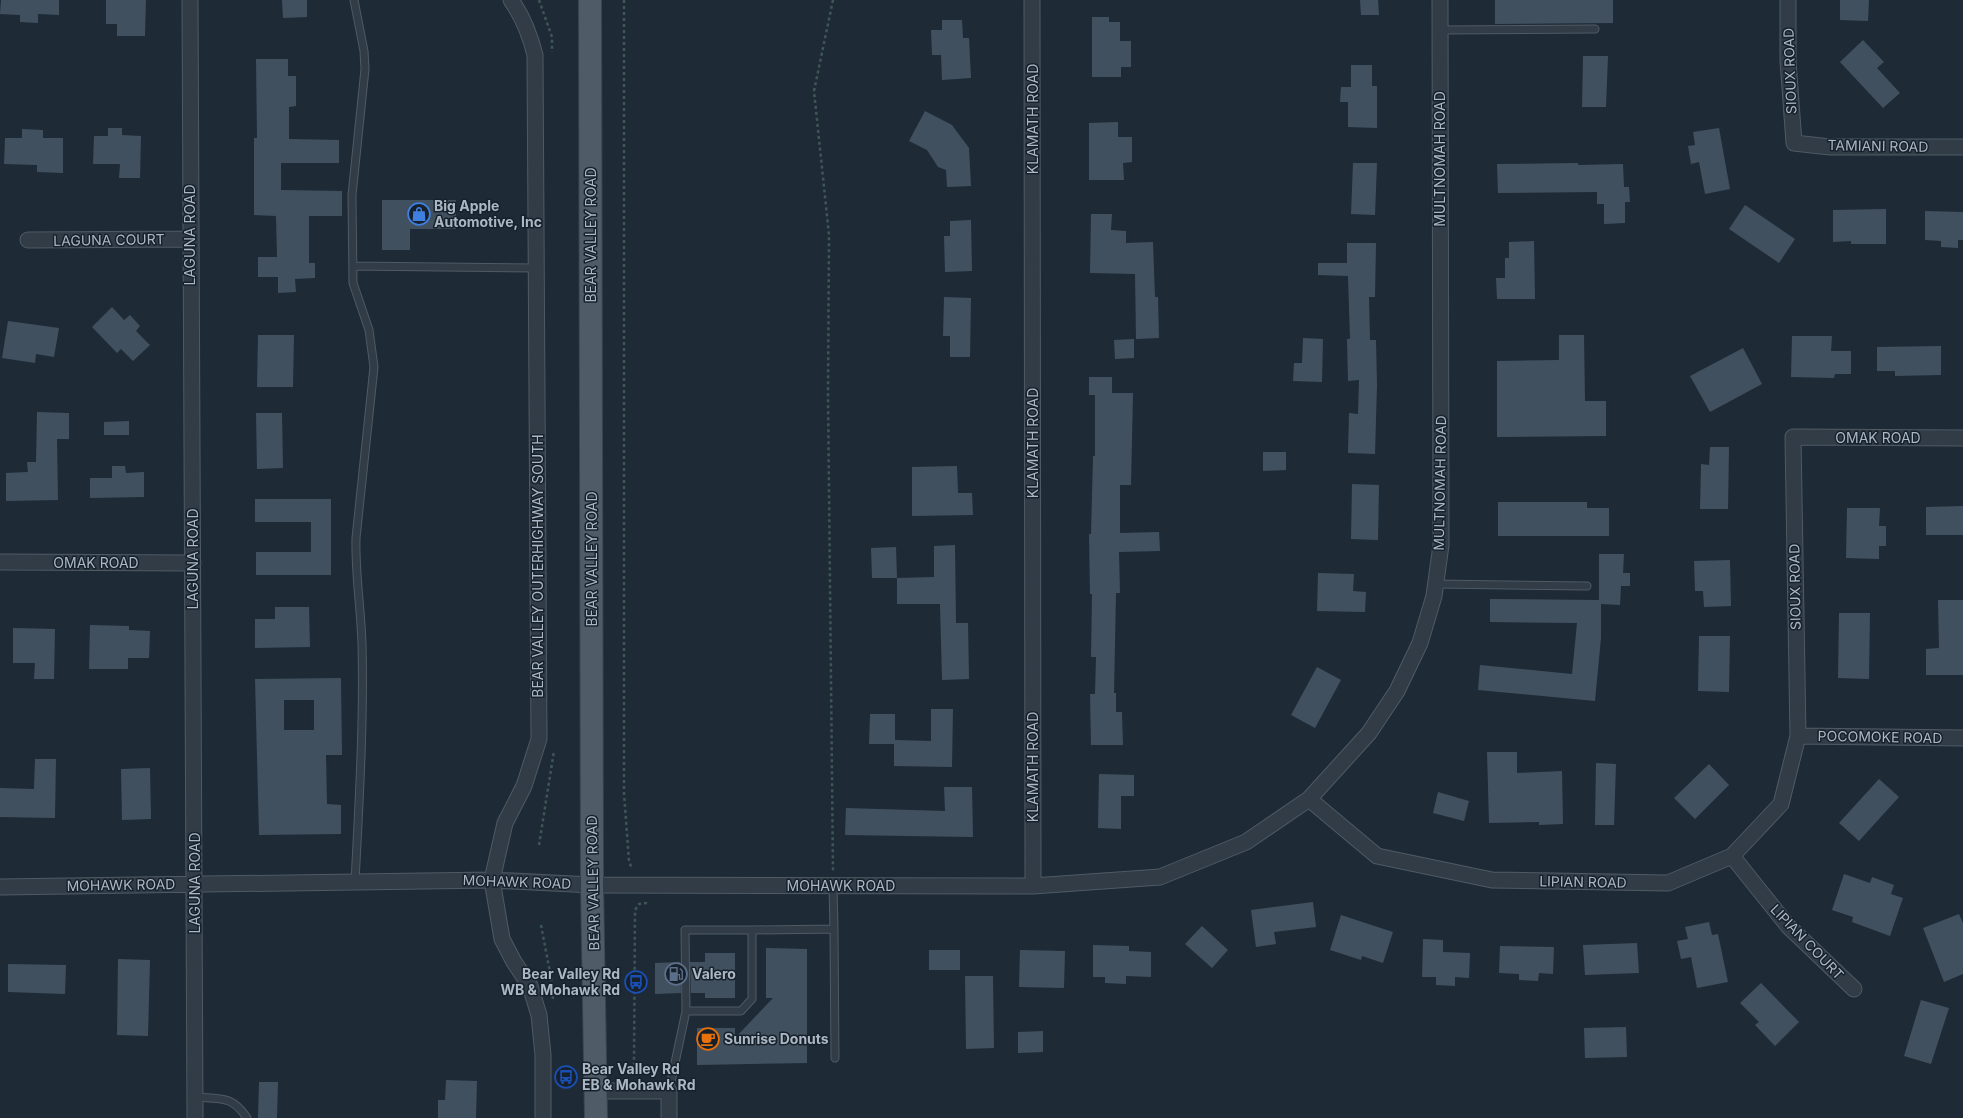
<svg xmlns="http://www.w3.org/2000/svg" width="1963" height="1118" viewBox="0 0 1963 1118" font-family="Inter,sans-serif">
<rect width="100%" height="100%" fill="#1e2b36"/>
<path fill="#41505f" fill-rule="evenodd" d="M1 0H59V15L38 14V23L20 22V15L0 14Z
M106 0H146L145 36H117V24H106Z
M282 0H307V17L283 18Z
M1360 0H1378L1379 15H1361Z
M1495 0H1613V23L1495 24Z
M1840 0H1869L1868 21 1840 20Z
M1092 17H1109V22H1120V41H1131V67H1121V77H1092Z
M942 20H962L963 38H969L971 78 942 80 941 55H932L931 30H942Z
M1863 40 1884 62 1877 68 1900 93 1883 108 1840 62Z
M1583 56H1608L1606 107H1582Z
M256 59H288V76H296V106L289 107V139L339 140V163H281V190L342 191V216H309V263H315V278L295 279 296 292 278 293V277H258V257H277L276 216 254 215V138H257Z
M1351 65H1372V86H1377V128L1348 127V102H1340L1341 87H1351Z
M925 111 952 125 969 148 971 186 947 187 946 170 938 167 927 150 909 141Z
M1118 122V137H1132V162L1123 163 1124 180H1089V123Z
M108 128H122V135L141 136 140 178H119L120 164H93L94 136H108Z
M1719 128 1730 189 1705 194 1699 162 1691 164 1688 146 1695 145 1693 132Z
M22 129 43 130V138H63V173L37 172V165L4 164 5 138H22Z
M1353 163H1377L1375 215 1351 214Z
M1578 163V165L1623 164 1624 187H1629L1630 202H1625V223L1604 224V204H1597V192L1498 193 1497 164Z
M382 200H456V229H410V250H382Z
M1745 205 1795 239 1779 263 1729 229Z
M1886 209V244H1851V241L1833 242V210Z
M1925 211 1963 212V240H1958V248L1941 247V241L1925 240Z
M1091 214H1112L1111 230 1126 231V243L1153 242 1155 297H1158L1159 338 1136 339 1135 274 1090 273Z
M971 220 972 271 945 272 944 236H950V221Z
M1534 241 1535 299H1497L1496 278H1505V258H1509V242Z
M1347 243H1376L1375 297H1369L1370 340H1376L1377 385 1375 454 1348 453 1349 413 1358 414 1359 380 1348 381 1347 339H1350L1348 276 1318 275V263H1347Z
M944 297 971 298 970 357H950V336H943Z
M112 307 124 320 130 315 140 326 136 331 150 345 133 361 121 349 117 353 92 327Z
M8 321 59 328 54 357 36 354 35 363 2 358Z
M258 335H294L293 387H257Z
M1559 335H1584L1585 401H1606V436L1497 437V361L1559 360Z
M1792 336H1832L1831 351H1851V374H1835L1834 378 1791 377Z
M1303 338 1323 339 1322 382 1293 381 1294 363H1302Z
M1134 339V358L1115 359 1114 340Z
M1941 346V375L1895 376V371H1877V347Z
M1743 348 1762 384 1710 412 1690 376Z
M1089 377H1112V393H1133L1131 485H1120V533L1159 532 1160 551 1119 552 1120 593H1116L1114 693H1116V712H1122L1123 745H1091L1090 694H1095L1096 657H1091L1092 594H1090L1089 534H1091L1093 456H1095V395H1089Z
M37 412 69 413V439H57L58 500 6 501V473L28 472 27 462H36Z
M256 413H282L283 468 257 469Z
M129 421V435H104V422Z
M1710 447H1729L1728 509H1700L1701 464 1709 465Z
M1263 452H1286V470L1263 471Z
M112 466H125L126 473 144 472V497L90 498V478H112Z
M957 466 958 493H972L973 515 912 516V467Z
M1352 484 1379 485 1378 540 1351 539Z
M255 499H331V575H256V552H311V522H255Z
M1498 502H1587V508H1609V536H1498Z
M1963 506V535H1926V507Z
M1847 508H1880L1879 526H1886V546H1879V559L1846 558Z
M955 545 956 623H968L969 679 942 680 940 604H897V578L934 577V546Z
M896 547 897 578H872L871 548Z
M1599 554H1624L1623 573H1630V586H1621L1620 605 1601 604V638L1595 701 1478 690 1480 665 1572 674 1577 623 1490 622V599L1599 600Z
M1730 560 1731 606 1704 607 1703 591H1695L1694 561Z
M1318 573 1354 574 1353 591 1366 592 1365 612 1317 611Z
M1938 600H1963V675H1926V649L1939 648Z
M275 607H309L310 647 255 648V619H275Z
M1839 613H1870L1869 679 1838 678Z
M90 625 129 626V630L150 631 149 658H128V669H89Z
M13 628 55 629 54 679H34L35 663H13Z
M1699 636H1730L1729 692 1698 691Z
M1317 667 1341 680 1315 728 1291 715Z
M341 678 342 755H326L327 804 341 805V834L259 835 255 679ZM284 700H314V730H284Z
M931 709H953L952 767 894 766V744H869L870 714H895V740L931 741Z
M1487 752H1517V773L1562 771 1563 824 1539 825V822L1489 823Z
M35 759H56L55 818 0 817V788L34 789Z
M1596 763 1616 764 1614 825H1595Z
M1709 764 1729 785 1695 819 1674 798Z
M150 768 151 819 122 820 121 769Z
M1099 774 1134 775V796H1121V829L1098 828Z
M1879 779 1899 797 1859 841 1839 823Z
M944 787H972L973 837 845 835 846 808 945 811Z
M1438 792 1469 801 1464 821 1433 813Z
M1844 874 1870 883 1872 877 1894 885 1891 894 1903 898 1890 936 1852 922 1853 917 1832 910Z
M1313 902 1316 927 1274 932 1276 944 1256 947 1251 910Z
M1959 914 1963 923V974L1944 982 1923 928Z
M1341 915 1393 932 1383 963 1362 956 1361 960 1330 950Z
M1709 922 1712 935 1718 934 1728 982 1697 988 1691 957 1681 959 1677 941 1688 939 1685 927Z
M1202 926 1228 950 1212 968 1185 944Z
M1423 939 1443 940V952L1470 953 1469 978 1455 977V986L1436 985V977H1422Z
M1637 943 1639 973 1585 975 1583 945Z
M1093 945 1129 946V951L1151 952V977L1126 976V984L1105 983V977H1093Z
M1500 946 1554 947 1553 974 1539 973 1538 981 1519 980V974L1499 973Z
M766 948 807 949V1063L697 1065V1028H735V1038L773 998H766Z
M929 950H960V970H929Z
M1020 950 1065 951 1064 988 1019 987Z
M705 953H735V998H705V993H691L690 962H705Z
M118 959 150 960 148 1036 117 1035Z
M680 962 681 993 655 994V963Z
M8 964 66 965 65 994 8 992Z
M965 976H993L994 1048 966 1049Z
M1761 983 1799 1022 1775 1046 1755 1025 1759 1022 1740 1003Z
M1921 1000 1949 1008 1931 1064 1904 1056Z
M1626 1027 1627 1057 1585 1058 1584 1028Z
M1043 1031V1052L1018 1053V1032Z
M446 1080 477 1081 476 1118H438V1100H445Z
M259 1082H278L277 1118H258Z"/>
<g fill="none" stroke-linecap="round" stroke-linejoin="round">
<g stroke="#4f5a65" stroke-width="9">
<path id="service" d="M354 0 364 51 365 69 352 195 353 283 369 330 374 367 356 538C355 573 361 609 362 644 364 724 359 803 355 882
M1440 30 1595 29
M353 266 536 268
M1435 584 1587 586
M834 929 835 1058
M686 1011 685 930H752
M669 1091 686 1011H741L752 999V930L834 929 833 886
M195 1097C220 1099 232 1095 247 1118"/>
</g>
<g stroke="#4f5a65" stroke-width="17">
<path id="minor" d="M190 0 195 1118
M511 0C523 17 530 35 535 55L539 739 524 786 505 823 492 880 502 939 514 962 530 986 539 1015 543 1055V1118
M1032 0 1033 886
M1788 0V61L1794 143 1830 147H1963
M28 240 190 239
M0 562 193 563
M1798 736 1963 738
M1309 799 1377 856 1492 880 1668 883 1732 856 1781 804 1798 736 1793 437 1963 438
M1732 856 1788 926 1854 989
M0 887 492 880 592 885 1033 886 1160 877 1246 842 1309 799 1369 733 1397 691 1420 643 1434 596 1441 545 1440 0
M596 1091H669V1118"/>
</g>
<g stroke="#3b4550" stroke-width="24">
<path id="primary" d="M590 0 592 885 596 1118"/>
</g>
<path stroke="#3f5657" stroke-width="2.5" stroke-dasharray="3 3" stroke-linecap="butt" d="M539 0 552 37V52
M624 0V793L629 861 632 869
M833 0 814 91 829 235 828 395 833 871
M539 845 554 751
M647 903 639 904 635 910 634 1063 638 1068 660 1073
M541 925 552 983 553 1002"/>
<use href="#service" stroke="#313c47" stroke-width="7"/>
<use href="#minor" stroke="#313c47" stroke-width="15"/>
<use href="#primary" stroke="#4f5c67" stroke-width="22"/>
</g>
<defs>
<g id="shop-ring" transform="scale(1.15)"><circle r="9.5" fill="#17212b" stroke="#3f7fe0" stroke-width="1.5"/><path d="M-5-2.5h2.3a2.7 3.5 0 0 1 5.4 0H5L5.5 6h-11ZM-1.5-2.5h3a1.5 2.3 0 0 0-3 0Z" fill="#3f7fe0"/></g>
<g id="fuel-ring" transform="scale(1.15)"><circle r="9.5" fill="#17212b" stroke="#5c6f8a" stroke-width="1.5"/><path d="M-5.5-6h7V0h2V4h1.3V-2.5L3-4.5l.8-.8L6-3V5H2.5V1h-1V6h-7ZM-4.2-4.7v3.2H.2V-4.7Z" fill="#5c6f8a"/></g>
<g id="bus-ring" transform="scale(1.15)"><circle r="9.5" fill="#17212b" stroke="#1a4fb4" stroke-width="1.5"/><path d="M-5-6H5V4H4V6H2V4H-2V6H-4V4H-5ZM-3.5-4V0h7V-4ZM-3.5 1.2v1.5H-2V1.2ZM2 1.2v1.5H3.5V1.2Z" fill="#1a4fb4"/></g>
<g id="cafe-ring" transform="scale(1.15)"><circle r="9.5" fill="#17212b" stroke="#e8710a" stroke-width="1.5"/><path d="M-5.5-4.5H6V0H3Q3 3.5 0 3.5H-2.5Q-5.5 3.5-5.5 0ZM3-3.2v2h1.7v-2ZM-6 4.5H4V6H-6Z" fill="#e8710a"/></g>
</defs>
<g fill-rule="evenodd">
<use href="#shop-ring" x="419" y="214"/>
<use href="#fuel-ring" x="676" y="974"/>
<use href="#bus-ring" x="636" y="982"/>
<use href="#cafe-ring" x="708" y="1039"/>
<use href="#bus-ring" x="566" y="1077"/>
</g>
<g text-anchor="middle" stroke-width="3" stroke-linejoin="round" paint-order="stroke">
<g font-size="14" fill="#abb7c4" stroke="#17212b">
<text transform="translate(1790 71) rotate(-92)" y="5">SIOUX ROAD</text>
<text transform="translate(1033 119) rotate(-90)" y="5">KLAMATH ROAD</text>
<text transform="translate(1878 146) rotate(1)" y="5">TAMIANI ROAD</text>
<text transform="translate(1440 159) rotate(-90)" y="5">MULTNOMAH ROAD</text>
<text transform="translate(190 235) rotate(-90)" y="5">LAGUNA ROAD</text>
<text transform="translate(591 235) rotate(-90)" y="5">BEAR VALLEY ROAD</text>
<text transform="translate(109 240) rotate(-1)" y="5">LAGUNA COURT</text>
<text x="1878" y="443">OMAK ROAD</text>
<text transform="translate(1033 443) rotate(-90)" y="5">KLAMATH ROAD</text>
<text transform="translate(1440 483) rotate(-89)" y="5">MULTNOMAH ROAD</text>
<text transform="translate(193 559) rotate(-90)" y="5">LAGUNA ROAD</text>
<text transform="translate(592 559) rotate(-90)" y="5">BEAR VALLEY ROAD</text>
<text x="96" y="568">OMAK ROAD</text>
<text transform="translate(538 566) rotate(-90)" y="5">BEAR VALLEY OUTERHIGHWAY SOUTH</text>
<text transform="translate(1795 587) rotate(-91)" y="5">SIOUX ROAD</text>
<text transform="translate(1880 737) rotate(1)" y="5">POCOMOKE ROAD</text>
<text transform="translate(1033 767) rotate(-90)" y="5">KLAMATH ROAD</text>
<text transform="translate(517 882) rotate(2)" y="5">MOHAWK ROAD</text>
<text transform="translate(1583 882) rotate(1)" y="5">LIPIAN ROAD</text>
<text transform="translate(195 883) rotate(-90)" y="5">LAGUNA ROAD</text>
<text transform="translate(593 883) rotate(-91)" y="5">BEAR VALLEY ROAD</text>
<text transform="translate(121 885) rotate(-1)" y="5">MOHAWK ROAD</text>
<text x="841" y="891">MOHAWK ROAD</text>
<text transform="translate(1807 942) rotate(46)" y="5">LIPIAN COURT</text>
</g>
<g font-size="14" font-weight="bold" fill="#abb7c4" stroke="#17212b" text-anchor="start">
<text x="434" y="211">Big Apple<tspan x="434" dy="16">Automotive, Inc</tspan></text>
<text x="620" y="979" text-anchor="end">Bear Valley Rd<tspan x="620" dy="16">WB &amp; Mohawk Rd</tspan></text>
<text x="692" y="979">Valero</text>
<text x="724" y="1044">Sunrise Donuts</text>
<text x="582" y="1074">Bear Valley Rd<tspan x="582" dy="16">EB &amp; Mohawk Rd</tspan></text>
</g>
</g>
</svg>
